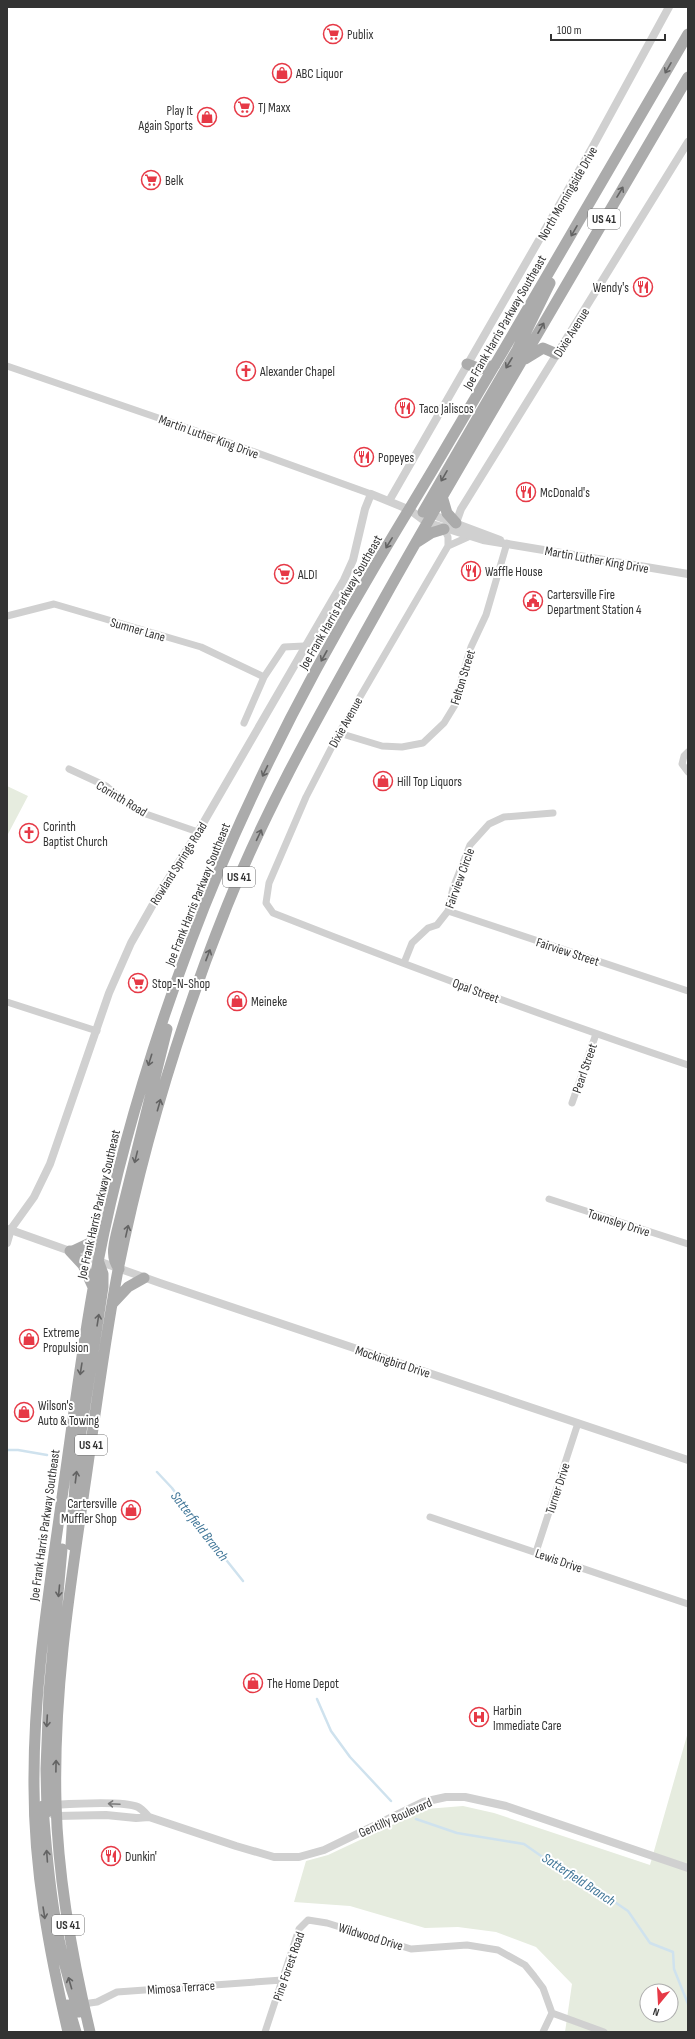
<svg xmlns="http://www.w3.org/2000/svg" width="695" height="2039" viewBox="0 0 695 2039" font-family="'Sofia Sans Condensed',sans-serif">
<rect width="100%" height="100%" fill="#fff"/>
<path fill="#e6ecdf" fill-rule="evenodd" d="M7 786 28 796 8 834H7Z
M688 1732V2032H565L572 1984 536 1947 496 1932 458 1927 425 1928 350 1906 294 1902 306 1861 328 1855 426 1809 463 1806 494 1813 650 1865ZM647 1991H671V2015H647Z"/>
<g fill="none" stroke-linecap="round" stroke-linejoin="round">
<path stroke="#cfe2ee" stroke-width="2.5" d="M7 1450H18L47 1455
M157 1472 172 1488 200 1527 243 1581
M317 1699 331 1731 350 1757 391 1801
M416 1819 457 1833 524 1844 554 1865 594 1888 628 1911 650 1943 673 1952 674 1969 688 2004"/>
<path stroke="#d0d0d0" stroke-width="7" d="M7 366 205 434 371 494
M444 529 448 537V546
M468 537 448 546 339 733 306 797 269 883 266 903 273 913C410 967 548 1018 688 1065
M7 616 54 604 201 647 264 677 284 647 304 646
M244 723 264 677
M339 733 382 746 402 747 423 743 444 723 455 705 463 673 471 647 486 615 507 543
M688 752 684 756 682 764 688 772
M69 769 106 786 129 805 143 813 198 832
M448 911 688 991
M404 963 412 943 428 928 437 925 448 911 453 888 470 845 489 824 504 817 553 813
M7 1002 97 1031
M572 1103 596 1034
M549 1199 688 1244
M430 1517 688 1604
M536 1552 578 1423
M83 2004 97 2002 117 1992 282 1980
M552 2013 604 2032
M265 2032 299 1929 308 1920 327 1923 411 1949 467 1945 498 1950 525 1965 534 1976 543 1988 552 2013 543 2032"/>
<path stroke="#d0d0d0" stroke-width="8" d="M389 501 592 148 669 7
M428 513 500 540
M456 523 461 509 688 142
M8 1229 160 1283 688 1460
M7 1243 11 1229 34 1197 50 1164 109 993 131 943 160 892 198 832 344 580 353 560 365 509 371 494 410 510 426 522 483 540 688 574
M51 1805C69 1804 123 1800 138 1807 142 1809 146 1814 149 1817
M52 1814 56 1816 106 1815 136 1818 149 1817 236 1846 274 1857H299L324 1850 423 1802 446 1797H465L506 1806 688 1868"/>
<path stroke="#ababab" stroke-width="11" d="M525 359 543 348 557 354
M467 364 480 369 495 365
M442 496 447 513 456 523
M423 512 517 350 550 283
M417 542 431 533 444 529
M70 1251 83 1265 93 1287
M71 1252 90 1243 105 1227
M119 1269C110 1256 114 1245 117 1231L167 1029
M113 1303 128 1287 144 1278
M71 1545 75 1485 81 1432 103 1287V1274L99 1263
M43 1806C48 1876 55 1946 79 2012
M47 1812 46 1769 49 1693 62 1549
M68 2005 76 2032
M68 2032C49 1951 34 1870 34 1787 33 1682 51 1579 65 1476 75 1405 84 1333 98 1262 119 1153 152 1045 191 941 238 816 302 689 371 573 396 530 423 487 448 444 529 308 608 171 688 34
M90 2032C72 1957 58 1880 56 1803 53 1694 70 1586 86 1478 96 1408 105 1339 118 1270 143 1146 180 1023 227 906 270 798 329 698 385 597 428 520 473 444 517 369 574 272 631 174 688 77"/>
</g>
<defs><path id="oneway-shaft" d="M-6 0H5M1.5-3L5.5 0L1.5 3" fill="none" stroke-width="1.6" stroke-linecap="round" stroke-linejoin="round"/></defs>
<g stroke="#636363">
<use href="#oneway-shaft" transform="translate(668 68) rotate(120)"/>
<use href="#oneway-shaft" transform="translate(620 192) rotate(-59)"/>
<use href="#oneway-shaft" transform="translate(574 231) rotate(120)"/>
<use href="#oneway-shaft" transform="translate(541 328) rotate(-60)"/>
<use href="#oneway-shaft" transform="translate(509 363) rotate(121)"/>
<use href="#oneway-shaft" transform="translate(444 476) rotate(120)"/>
<use href="#oneway-shaft" transform="translate(389 543) rotate(122)"/>
<use href="#oneway-shaft" transform="translate(324 656) rotate(119)"/>
<use href="#oneway-shaft" transform="translate(265 771) rotate(116)"/>
<use href="#oneway-shaft" transform="translate(259 835) rotate(-65)"/>
<use href="#oneway-shaft" transform="translate(208 955) rotate(-69)"/>
<use href="#oneway-shaft" transform="translate(150 1060) rotate(107)"/>
<use href="#oneway-shaft" transform="translate(159 1105) rotate(-74)"/>
<use href="#oneway-shaft" transform="translate(136 1157) rotate(104)"/>
<use href="#oneway-shaft" transform="translate(127 1231) rotate(-77)"/>
<use href="#oneway-shaft" transform="translate(98 1320) rotate(-81)"/>
<use href="#oneway-shaft" transform="translate(81 1369) rotate(99)"/>
<use href="#oneway-shaft" transform="translate(76 1477) rotate(-83)"/>
<use href="#oneway-shaft" transform="translate(59 1591) rotate(95)"/>
<use href="#oneway-shaft" transform="translate(47 1721) rotate(93)"/>
<use href="#oneway-shaft" transform="translate(56 1766) rotate(-89)"/>
<use href="#oneway-shaft" transform="translate(47 1856) rotate(-94)"/>
<use href="#oneway-shaft" transform="translate(44 1913) rotate(81)"/>
<use href="#oneway-shaft" transform="translate(70 1983) rotate(-106)"/>
</g>
<use stroke="#7a7a7a" href="#oneway-shaft" transform="translate(114 1804) rotate(-177)"/>
<defs>
<g id="supermarket-ring" transform="scale(1)"><circle r="9.5" fill="#fff" stroke="#e63946" stroke-width="1.5"/><path d="M-6-5.5h2.5l.6 2H6L4.5 2H-2.5L-4.4-4H-6ZM-1.5 3.2a1.3 1.3 0 1 0 .1 0ZM3 3.2a1.3 1.3 0 1 0 .1 0Z" fill="#e63946"/></g>
<g id="shop-ring" transform="scale(1)"><circle r="9.5" fill="#fff" stroke="#e63946" stroke-width="1.5"/><path d="M-5-2.5h2.3a2.7 3.5 0 0 1 5.4 0H5L5.5 6h-11ZM-1.5-2.5h3a1.5 2.3 0 0 0-3 0Z" fill="#e63946"/></g>
<g id="restaurant-ring" transform="scale(1)"><circle r="9.5" fill="#fff" stroke="#e63946" stroke-width="1.5"/><path d="M-5-6h1v4h1v-4h1v4h1v-4h1v5L-1.5 .5V6h-2V.5L-5-1ZM5-6V6H3V1.5H1.5Q1.5-4 5-6Z" fill="#e63946"/></g>
<g id="church-ring" transform="scale(1)"><circle r="9.5" fill="#fff" stroke="#e63946" stroke-width="1.5"/><path d="M-1.2-6h2.4v3.5h3.3v2.4h-3.3V6h-2.4V-.1h-3.3v-2.4h3.3Z" fill="#e63946"/></g>
<g id="civic-ring" transform="scale(1)"><circle r="9.5" fill="#fff" stroke="#e63946" stroke-width="1.5"/><path d="M-.6-6.5H3V-4.5H.6V-3L4-1V1h2V6H-6V1h2V-1L-.6-3ZM-1.2 2.5V6h2.4V2.5Z" fill="#e63946"/></g>
<g id="hospital-ring" transform="scale(1)"><circle r="9.5" fill="#fff" stroke="#e63946" stroke-width="1.5"/><path d="M-5-5h3v3.5h4V-5h3V5h-3V1.5h-4V5h-3Z" fill="#e63946"/></g>
</defs>
<g fill-rule="evenodd">
<use href="#supermarket-ring" x="333" y="34"/>
<use href="#shop-ring" x="282" y="73"/>
<use href="#supermarket-ring" x="244" y="107"/>
<use href="#shop-ring" x="207" y="117"/>
<use href="#supermarket-ring" x="151" y="180"/>
<use href="#restaurant-ring" x="643" y="287"/>
<use href="#church-ring" x="246" y="371"/>
<use href="#restaurant-ring" x="405" y="408"/>
<use href="#restaurant-ring" x="364" y="457"/>
<use href="#restaurant-ring" x="526" y="492"/>
<use href="#restaurant-ring" x="471" y="571"/>
<use href="#supermarket-ring" x="284" y="574"/>
<use href="#civic-ring" x="533" y="601"/>
<use href="#shop-ring" x="383" y="781"/>
<use href="#church-ring" x="29" y="833"/>
<use href="#supermarket-ring" x="138" y="983"/>
<use href="#shop-ring" x="237" y="1001"/>
<use href="#shop-ring" x="29" y="1339"/>
<use href="#shop-ring" x="24" y="1412"/>
<use href="#shop-ring" x="131" y="1510"/>
<use href="#shop-ring" x="253" y="1683"/>
<use href="#hospital-ring" x="479" y="1717"/>
<use href="#restaurant-ring" x="111" y="1856"/>
</g>
<g text-anchor="middle" stroke-width="4" stroke-linejoin="round" paint-order="stroke">
<g fill="#fff" stroke="#707070" stroke-width="1">
<rect x="588" y="209" width="32" height="20" rx="3"/>
<rect x="223" y="867" width="32" height="20" rx="3"/>
<rect x="75" y="1435" width="32" height="20" rx="3"/>
<rect x="52" y="1915" width="32" height="20" rx="3"/>
</g>
<g font-size="12" font-weight="bold" fill="#333">
<text x="604" y="223">US 41</text>
<text x="239" y="881">US 41</text>
<text x="91" y="1449">US 41</text>
<text x="68" y="1929">US 41</text>
</g>
<g font-size="13" fill="#333" stroke="#fff" text-anchor="start">
<text x="347" y="39">Publix</text>
<text x="296" y="78">ABC Liquor</text>
<text x="258" y="112">TJ Maxx</text>
<text x="193" y="115" text-anchor="end">Play It<tspan x="193" dy="15">Again Sports</tspan></text>
<text x="165" y="185">Belk</text>
<text x="629" y="292" text-anchor="end">Wendy's</text>
<text x="260" y="376">Alexander Chapel</text>
<text x="419" y="413">Taco Jaliscos</text>
<text x="378" y="462">Popeyes</text>
<text x="540" y="497">McDonald's</text>
<text x="485" y="576">Waffle House</text>
<text x="298" y="579">ALDI</text>
<text x="547" y="599">Cartersville Fire<tspan x="547" dy="15">Department Station 4</tspan></text>
<text x="397" y="786">Hill Top Liquors</text>
<text x="43" y="831">Corinth<tspan x="43" dy="15">Baptist Church</tspan></text>
<text x="152" y="988">Stop-N-Shop</text>
<text x="251" y="1006">Meineke</text>
<text x="43" y="1337">Extreme<tspan x="43" dy="15">Propulsion</tspan></text>
<text x="38" y="1410">Wilson's<tspan x="38" dy="15">Auto &amp; Towing</tspan></text>
<text x="117" y="1508" text-anchor="end">Cartersville<tspan x="117" dy="15">Muffler Shop</tspan></text>
<text x="267" y="1688">The Home Depot</text>
<text x="493" y="1715">Harbin<tspan x="493" dy="15">Immediate Care</tspan></text>
<text x="125" y="1861">Dunkin'</text>
</g>
<g font-size="13" fill="#333" stroke="#fff">
<text transform="translate(567 193) rotate(-60)" y="5">North Morningside Drive</text>
<text transform="translate(504 322) rotate(-60)" y="5">Joe Frank Harris Parkway Southeast</text>
<text transform="translate(571 332) rotate(-58)" y="5">Dixie Avenue</text>
<text transform="translate(209 436) rotate(20)" y="5">Martin Luther King Drive</text>
<text transform="translate(597 559) rotate(10)" y="5">Martin Luther King Drive</text>
<text transform="translate(340 602) rotate(-60)" y="5">Joe Frank Harris Parkway Southeast</text>
<text transform="translate(138 629) rotate(16)" y="5">Sumner Lane</text>
<text transform="translate(462 677) rotate(-73)" y="5">Felton Street</text>
<text transform="translate(345 722) rotate(-61)" y="5">Dixie Avenue</text>
<text transform="translate(122 798) rotate(31)" y="5">Corinth Road</text>
<text transform="translate(178 863) rotate(-58)" y="5">Rowland Springs Road</text>
<text transform="translate(459 878) rotate(-70)" y="5">Fairview Circle</text>
<text transform="translate(197 894) rotate(-68)" y="5">Joe Frank Harris Parkway Southeast</text>
<text transform="translate(568 951) rotate(18)" y="5">Fairview Street</text>
<text transform="translate(476 990) rotate(20)" y="5">Opal Street</text>
<text transform="translate(584 1068) rotate(-71)" y="5">Pearl Street</text>
<text transform="translate(98 1204) rotate(-77)" y="5">Joe Frank Harris Parkway Southeast</text>
<text transform="translate(619 1222) rotate(18)" y="5">Townsley Drive</text>
<text transform="translate(393 1361) rotate(18)" y="5">Mockingbird Drive</text>
<text transform="translate(557 1488) rotate(-72)" y="5">Turner Drive</text>
<text transform="translate(44 1525) rotate(-82)" y="5">Joe Frank Harris Parkway Southeast</text>
<text transform="translate(559 1560) rotate(19)" y="5">Lewis Drive</text>
<text transform="translate(395 1817) rotate(-24)" y="5">Gentilly Boulevard</text>
<text transform="translate(371 1936) rotate(17)" y="5">Wildwood Drive</text>
<text transform="translate(288 1966) rotate(-71)" y="5">Pine Forest Road</text>
<text transform="translate(181 1987) rotate(-4)" y="5">Mimosa Terrace</text>
</g>
<g font-size="14" font-style="italic" fill="#3f7597" stroke="#fff">
<text transform="translate(200 1526) rotate(52)" y="5">Satterfield Branch</text>
<text transform="translate(579 1879) rotate(33)" y="5">Satterfield Branch</text>
</g>
</g>
<rect width="695" height="2039" fill="none" stroke="#333333" stroke-width="16"/>
<g transform="translate(659 2003) rotate(198)"><circle r="19" fill="#ffffff" stroke="#adadad"/>
<path d="M0-3L7 15L0 10L-7 15Z" fill="#e63946"/>
<text y="-6" font-size="11" font-weight="bold" text-anchor="middle" fill="#333333">N</text>
</g>
<path d="M551 34v6h114v-6" fill="none" stroke="#333333" stroke-width="2"/>
<text x="557" y="34" font-size="12" fill="#333333" stroke="#ffffff" stroke-width="3" paint-order="stroke">100 m</text>
</svg>
